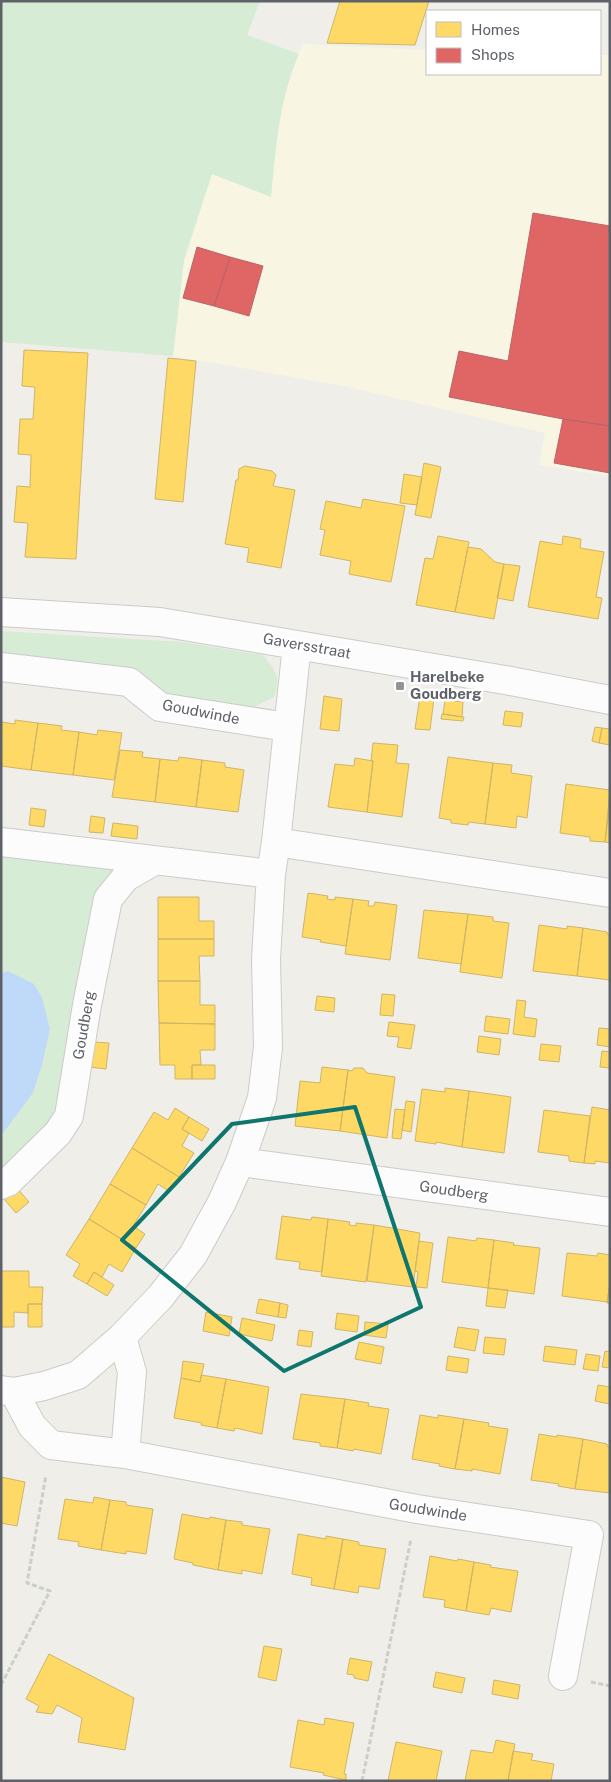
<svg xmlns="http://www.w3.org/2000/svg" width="611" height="1782" viewBox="0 0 611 1782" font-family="'Public Sans',sans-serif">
<rect width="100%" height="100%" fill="#efeee9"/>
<path fill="#f8f5e3" d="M302 44 427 50V74H600V55H610V476L539 465 545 433 339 385 173 356 184 260 212 174 271 196 277 129 290 74Z"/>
<path fill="#d6ecd5" d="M1 1H260L247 35 299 54C279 99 276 148 271 197L212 174 184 260 173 356 1 342Z
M1 631 182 642 263 655C275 670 282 677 274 697L252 708 161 695 140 674 122 666 1 655Z
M1 853 122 868 50 1125 1 1172V1136L33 1093 42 1065 50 1029 8 971 1 973Z"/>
<path fill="#bedaf8" d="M8 971 34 984 42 998 50 1029 42 1065 33 1093 1 1136V973Z"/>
<path fill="#ffd966" stroke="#cfb567" d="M340 1H429L415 45 327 43Z
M24 350 88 353 76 559 25 557 28 523 14 522 17 486 30 487 31 455 18 454 20 419H33L35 387 22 386Z
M168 358 196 361 183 502 155 499Z
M424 463 441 467 431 518 415 515Z
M245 466 272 471 276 475 273 486 295 490 281 568 247 562 249 548 225 544 236 480H238L239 469Z
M404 474 422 477 417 505 400 503Z
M363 499 405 506 391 582 349 574 351 561 320 555 325 530 320 529 326 501 361 508Z
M438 536 469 542 455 612 416 605 425 558 433 559Z
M563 536 581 539 580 548 604 552 596 597 602 598 598 619 528 607 540 541 562 545Z
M468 547 481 549 495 562 504 564 494 619 455 612Z
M504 564 520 566 513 601 497 598Z
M324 696 342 699 339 731 320 729Z
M420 696 434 698 430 730 415 729Z
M445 700 463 702 462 717 443 714Z
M505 711 523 713 521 727 503 725Z
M442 714 464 717 463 721 441 719Z
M15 720 38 723 31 770 1 766V722L15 724Z
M38 723 62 726 61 730 79 732 73 775 31 770Z
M595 727 602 728 599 743 592 741Z
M602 728 610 729V745L599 743Z
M98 730 122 733 114 780 73 775 79 732 97 735Z
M373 743 398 745 396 763 409 764 402 817 367 812 373 761H371Z
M120 750 143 752 142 757 160 759 155 802 112 797Z
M179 757 202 760 196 807 155 802 160 759 178 761Z
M448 757 493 763 485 824 469 822 468 825 451 823V820L439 818Z
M355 758 373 761 367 812 328 807 335 764 354 766Z
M202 760 225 763V767L244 770 238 812 196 807Z
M493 763 512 765 511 773 532 776 527 818 517 816 516 828 485 824Z
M566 784 610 790 605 842 590 841V837L560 833Z
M610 802V843L605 842Z
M31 808 46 810 44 827 29 825Z
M91 816 105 818 103 833 89 832Z
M113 823 138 826 137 839 111 836Z
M308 893 328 896 327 899 335 900V897L353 899 346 946 320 942 321 940 302 937Z
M158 897H199V921H214V939H158Z
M353 899 369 901 368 906H374L375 902 397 905 390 960 345 954Z
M424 910 468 914 461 964 418 958Z
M468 914 493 917V921L509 923 502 978 460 972Z
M539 925 567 929V926L583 928 577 976 533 971Z
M583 928 607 932V934L610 935V980L577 976Z
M158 939H214V956H199L200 981H158Z
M158 981H200V1005H215V1024L159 1023Z
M382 994 395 995 393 1016 380 1015Z
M317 996 335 998 334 1012 315 1010Z
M517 1000 526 1001 524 1017 537 1019 535 1037 513 1034Z
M486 1016 510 1019 508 1034 484 1031Z
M389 1022 415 1025 411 1049 397 1047 399 1037 387 1036Z
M159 1023 215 1024V1050H200L201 1065H192V1079H175V1065H160Z
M599 1028 610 1029V1047L597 1045Z
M479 1036 501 1039 499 1055 477 1052Z
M95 1042 109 1043 106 1069 89 1067 91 1049H94Z
M541 1044 561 1046 559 1062 539 1060Z
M602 1051 610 1052V1068L600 1067Z
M192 1065H215V1079H192Z
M322 1067 348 1070 340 1131 295 1126 300 1081 320 1083Z
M354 1068H363L367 1073 395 1077 387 1138 340 1131 348 1070 352 1071Z
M445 1088 469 1091 462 1147 436 1142V1144L415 1141 422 1089 445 1092Z
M469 1091 511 1097 504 1153 462 1147Z
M406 1101 415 1102 411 1132 402 1130Z
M592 1107 610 1110V1163L595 1161V1164L584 1163Z
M175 1108 189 1117 182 1129 189 1133 182 1146 194 1153 179 1177 132 1148 154 1112 168 1120Z
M395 1109 405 1110 401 1139 392 1138Z
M544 1110 590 1116 584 1163 569 1161V1156L538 1152Z
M189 1117 209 1129 202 1141 182 1129Z
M132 1148 179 1177 170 1192 158 1184 146 1205 110 1184Z
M110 1184 146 1205 133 1226 145 1234 136 1248 89 1219Z
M17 1188 29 1202 16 1213 4 1199Z
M282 1216 311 1220 312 1217 328 1219 322 1272 299 1269 300 1262 276 1259Z
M89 1219 136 1248 122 1272 109 1264 102 1277 94 1272 87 1284 73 1276 80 1264 66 1255Z
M328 1219 350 1222 349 1225 356 1226V1223L374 1225 366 1282 321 1276Z
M374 1225 420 1233 413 1287 367 1281Z
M448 1237 476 1241 477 1238 494 1240 488 1288 442 1282Z
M494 1240 514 1243 513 1245 540 1248 534 1294 488 1288Z
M419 1241 433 1243 427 1288 416 1287 418 1272 415 1271Z
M567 1253 597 1256 598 1253 610 1255V1283L607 1302 562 1296Z
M1 1271H29V1287H43L42 1304H28V1313L14 1312V1327H1Z
M94 1272 114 1285 107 1296 87 1284Z
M610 1283V1303H607Z
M488 1288 508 1290 505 1308 486 1306Z
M259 1299 280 1303 278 1317 256 1313Z
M280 1303 288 1305 286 1318 278 1317Z
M28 1304H42V1327H28Z
M206 1312 232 1317 229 1336 203 1331Z
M337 1313 359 1316 357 1332 335 1329Z
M242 1318 275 1325 272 1341 239 1334Z
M365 1322 388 1324 386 1338 364 1335Z
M458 1327 479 1330 475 1351 454 1347Z
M299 1330 313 1332 311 1347 297 1345Z
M485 1337 506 1339 504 1355 483 1353Z
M359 1342 384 1347 381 1364 355 1359Z
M545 1346 577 1350 575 1365 543 1361Z
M605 1351 610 1352V1368L602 1367Z
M586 1354 600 1356 598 1371 583 1369Z
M448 1356 469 1359 467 1373 446 1370Z
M183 1361 204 1364 200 1382 181 1378Z
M201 1375 226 1379 217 1428 201 1425 202 1423 174 1418 181 1378 200 1382Z
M226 1379 269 1387 262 1434 235 1428 234 1431 217 1428Z
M598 1385 610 1387V1404L595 1401Z
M301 1394 345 1399 337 1448 320 1446V1443L293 1439Z
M345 1399 369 1403 368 1406 389 1409 381 1454 354 1449 353 1451 337 1448Z
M420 1415 438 1418V1415L464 1419 455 1469 439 1466 440 1464 412 1459Z
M464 1419 489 1423 488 1426 508 1429 500 1474 472 1469V1471L455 1469Z
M539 1434 557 1437V1435L583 1439 575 1489 558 1486 559 1484 531 1480Z
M583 1439 607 1444V1446L610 1447V1493L575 1489Z
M1 1477 25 1482 17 1526 1 1523Z
M94 1497 110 1500 101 1550 78 1546 79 1542 58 1539 65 1499 93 1503Z
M110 1500 126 1502V1505L153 1509 146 1554 126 1551V1554L101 1550Z
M182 1514 209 1519 210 1517 226 1520 218 1570 193 1565V1563L174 1559Z
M226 1520 242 1522V1525L270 1529 262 1574 242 1570V1574L218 1570Z
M298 1534 326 1539V1536L343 1539 334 1589 311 1585 312 1578 292 1574Z
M343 1539 359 1542V1545L386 1549 379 1589 359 1586 358 1593 334 1589Z
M430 1556 457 1561 458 1559 474 1562 466 1611 444 1607 445 1600 423 1597Z
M474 1562 491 1565 490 1567 518 1571 511 1612 491 1608 489 1615 466 1611Z
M264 1646 282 1649 276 1681 258 1677Z
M49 1654 134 1698 125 1750 78 1742 82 1718 57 1705 52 1714 36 1712 39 1706 26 1699Z
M350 1658 372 1662 368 1681 354 1678V1675L347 1674Z
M436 1672 465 1678 462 1693 433 1687Z
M494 1680 520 1685 518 1699 492 1694Z
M325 1718 354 1723 344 1774H346V1780L323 1775 324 1773 290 1767 298 1720 324 1725Z
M496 1740 515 1744 508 1781H465L471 1750 493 1753Z
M396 1742 442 1751 436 1781H388Z
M513 1751 533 1754 531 1760 554 1764 551 1781H508Z"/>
<path fill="#e06666" stroke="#b96567" d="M533 213 610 226V426L563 419 449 397 459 351 508 361Z
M197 247 230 257 214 306 183 298Z
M230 257 263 266 249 316 214 306Z
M563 419 610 426V473L554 463Z"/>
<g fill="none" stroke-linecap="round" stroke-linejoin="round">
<g stroke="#cbcbca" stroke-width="30">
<path id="street" d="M1 612 160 622 505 680 610 700
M1 667 129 682 160 707 287 727
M1 842 271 874
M276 842 610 893
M240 1162 610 1212
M1 1185 8 1182 58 1133 69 1116 87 1005 108 899 126 877 154 861
M122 1337 132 1372 125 1454
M1 1390 14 1392 44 1386 78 1375 122 1337 161 1296 193 1255 222 1202 240 1162 262 1098 268 1047 266 959 271 874 276 842 297 645
M14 1392 32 1426 51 1445 125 1454 417 1509 589 1535 563 1676"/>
</g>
<path stroke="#cbcfcc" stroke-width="3" stroke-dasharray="5 2.5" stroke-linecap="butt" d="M591 1682 610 1686
M1 1685 50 1591 27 1583 46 1475
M362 1781 411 1539"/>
<use href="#street" stroke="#fdfcfc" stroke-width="28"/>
</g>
<path fill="none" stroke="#0f766e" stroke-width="4" stroke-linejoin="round" d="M355 1107 421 1307 284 1371 122 1240 232 1124Z"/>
<rect fill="#919395" stroke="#fff" stroke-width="2" x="395" y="681" width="10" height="10" rx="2.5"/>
<g text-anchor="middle" stroke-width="5" stroke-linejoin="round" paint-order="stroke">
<g font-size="15" fill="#5e6268" stroke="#fff">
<text transform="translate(307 646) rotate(10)" y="5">Gaversstraat</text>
<text transform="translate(201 712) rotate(11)" y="5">Goudwinde</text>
<text transform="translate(84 1025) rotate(-80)" y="5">Goudberg</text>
<text transform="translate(454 1191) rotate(8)" y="5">Goudberg</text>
<text transform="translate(428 1510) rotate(9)" y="5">Goudwinde</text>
</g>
<g font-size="15" font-weight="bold" fill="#5e6268" stroke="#fff" text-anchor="start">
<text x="410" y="682">Harelbeke<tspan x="410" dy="17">Goudberg</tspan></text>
</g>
</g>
<rect width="611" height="1782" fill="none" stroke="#5e6268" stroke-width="5"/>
<rect x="426" y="10" width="175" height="65" fill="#ffffff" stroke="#bfc0c3"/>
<rect x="436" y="22" width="25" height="15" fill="#ffd966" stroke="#bfc0c3"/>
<text x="471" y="35" font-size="15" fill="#5e6268">Homes</text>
<rect x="436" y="48" width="25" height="15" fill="#e06666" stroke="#bfc0c3"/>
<text x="471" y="60" font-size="15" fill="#5e6268">Shops</text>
</svg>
